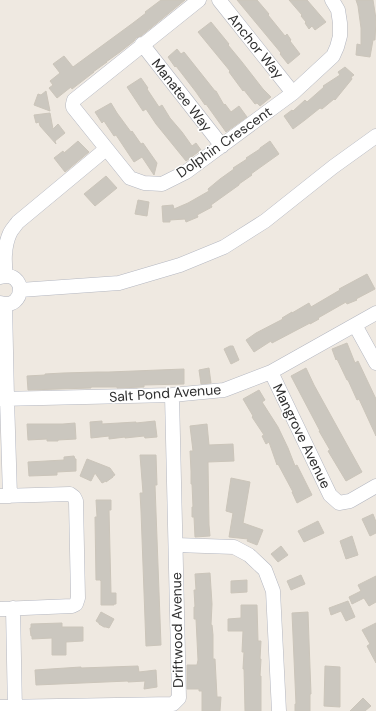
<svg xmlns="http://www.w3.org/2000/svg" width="376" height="711" font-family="'DM Sans',sans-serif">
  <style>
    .building { fill: #cbc7bf; stroke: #cbc5ba }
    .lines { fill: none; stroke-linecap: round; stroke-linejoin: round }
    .minor-casing { stroke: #b4b7c1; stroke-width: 15 }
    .minor { stroke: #fff; stroke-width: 14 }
    .labels { text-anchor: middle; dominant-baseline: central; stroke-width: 3; stroke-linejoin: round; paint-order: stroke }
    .street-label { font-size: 14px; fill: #2e2e2e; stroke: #fff }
  </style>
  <rect width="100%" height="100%" fill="#efe9e1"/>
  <path class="building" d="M161,0H185L141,36L136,38L134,41L120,52L106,62H107L93,72H94L72,89L71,87L57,98L49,88L53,85L50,81L60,73L53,64L64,56L73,67L133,23L146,13L145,12Z
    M237,0H257L269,14L268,15L285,36L287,34L291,40L290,41L300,54L288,64L280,54L281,53Z
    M289,0H307L326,22L315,30L312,26L309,29L305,23L306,22L301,16L302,15Z
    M356,0H373L376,19L375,40H373L370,57L356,55L357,44L361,45V28L358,6Z
    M211,22L229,44L228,45L242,62L263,89L271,97L260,106L257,103L255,104L244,90L243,91L229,72L230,71L198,32Z
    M177,49L181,54L184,52L215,91H216L224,105L225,104L231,112L239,106L247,117L226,132L206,104L205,105L196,92L176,66L175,67L168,57Z
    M345,67L354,75L351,77L352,79L335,100L334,99L322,109L320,108L305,120L293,129L284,116L292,110L293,111L305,100L307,102L324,87L323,86L340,75L338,72Z
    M141,78L148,88L147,89L159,107L162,105L170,118L182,132L192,146L196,143L201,150L186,161L156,124L146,109L143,111L127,87Z
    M46,91L50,111L34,105L38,94L41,95Z
    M111,103L117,113L131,132L132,131L141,144L143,143L157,163L154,175L142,157L134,162L116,135L114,136L104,121L102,123L95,112Z
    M50,113L53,129L58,124L65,133L55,141L56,144L40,126L39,122L36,123L34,115Z
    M78,141L89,152L65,172L54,158L63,151L64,153Z
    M270,141L279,154L251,174L252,175L239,184V185L211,205L212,207L197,215L198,217L186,222L185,219L170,220V222H163L162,206L173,205L174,209L188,203L209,191L208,189L220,179L234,169L233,168L247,159L246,158L260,149V148Z
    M106,176L117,188L95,206L84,194Z
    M138,200L149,202L147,216L135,214Z
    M367,274L375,289L356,299L357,300L347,304L346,302L318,318L319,319L310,324V323L272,343L271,341L254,352L246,340L256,333L283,319L282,318L292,312V313L309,303L311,307L340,290L339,289Z
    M347,343L355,363L358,361L376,399V436L359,399L357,400L348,380H347L337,359L336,360L332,349Z
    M230,346H233L239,360L231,364L224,349Z
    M209,368L211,383L201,384L199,370Z
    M306,368L314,385L362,472L346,481L328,451L330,450L319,431H320L291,376Z
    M184,369V384L144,385V387L117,388V387H91V388L28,390L27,376L45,375V374L63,373L98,372H109Z
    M259,390L265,400L262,402L278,427L288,448L295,466L297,465L312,495L297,503L292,492H293L278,464L277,465L269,442L266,444L262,436L264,435L252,417L253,416L243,399Z
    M102,421V424L136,422V423L155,421L157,437L145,438L144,436L125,438V437L109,439V436L91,438L90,422Z
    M75,423L76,439L58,440V441H47V439L28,440L27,424H63Z
    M207,424L209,445L233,444L234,461L208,462L209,525L210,536L195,537L194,517H192V507H193L192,484H191V471L190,451H193L190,426Z
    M140,455H156L157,485H155L161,645L146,646L141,511L140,493H143Z
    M74,456L75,459H76V471L57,472V475L29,476L28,462L64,460V457Z
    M87,459L110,468L115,475L113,476V477L106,482V481L102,483L95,473L91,481L80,476Z
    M231,478L250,482L243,523L263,530L257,545L247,541L248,539L229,537L233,513L226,511Z
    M96,500H111V510H109L111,593H116V604H114V605H101V581L100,580H96L95,517H97Z
    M373,514L376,522V533L370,536L362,519Z
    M318,521L324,533L304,542L298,531Z
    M352,536L358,555L346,559L340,541Z
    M281,546L288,555L278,562L271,554Z
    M210,573L212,604L211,625H212L213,635V659H215L217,697H221L220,711H202V691H199V689H187V665H197L198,660L196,619H194V607H195L194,590H196L195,574Z
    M301,575L305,584L291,590L287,581Z
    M376,576V602L369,606L364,598L352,604L349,597L361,591L358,585Z
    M247,580V592L231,593V581Z
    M348,601L355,617L346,621L341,611L331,615L329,608Z
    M241,605H257L258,641H261L260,659H261L260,676H261V711H245L244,669H243L244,652H242L243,631H228V619L241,618Z
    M101,612L114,619L109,628L106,627H104L99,624V623L96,621Z
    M308,612L309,641L311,694H310V711H295V704H296L292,613Z
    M62,623V627H83V641L66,642V655H52V638L32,639V636H31L30,628H31V624Z
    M376,623V663L367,646L370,644L362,630Z
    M138,666L139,672L156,670L157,687L144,689L145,681L128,682V681L36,685L35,670L81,667V668Z
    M325,666L340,667V707L324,706Z
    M363,698L371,706L365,711H350Z"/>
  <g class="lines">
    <defs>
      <path id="minor" d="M199,0L74,100L73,104V107L130,178L144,183L162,184L186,172L293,93L333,56L337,47L340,36V23L338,10L332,0
        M219,0L293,93
        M142,44L222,146
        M6,275C4,261 4,246 10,233C12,229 15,226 18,222L106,149
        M0,277C27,269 26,311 0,303
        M20,290L119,283L180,265L224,247L265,221L333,167L376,136
        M5,304L7,399L10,496
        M355,325L376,363
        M271,372L330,495L339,503L350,501L376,486
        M0,399L172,395L224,390L271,372L376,313
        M0,496L70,494L74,497L76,501L78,598L76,604L72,606L0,609
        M176,545L234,547L249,555L265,570L273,591L279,711
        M13,608L15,711
        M0,707L173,704L179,698L172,395"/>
    </defs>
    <use href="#minor" class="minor-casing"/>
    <use href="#minor" class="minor"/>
  </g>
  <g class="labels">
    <g class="street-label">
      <text transform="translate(256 46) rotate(51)">Anchor Way</text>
      <text transform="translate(182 95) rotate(52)">Manatee Way</text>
      <text transform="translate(224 142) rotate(-35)">Dolphin Crescent</text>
      <text transform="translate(165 393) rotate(-4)">Salt Pond Avenue</text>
      <text transform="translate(302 436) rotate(64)">Mangrove Avenue</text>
      <text transform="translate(177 630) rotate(-91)">Driftwood Avenue</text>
    </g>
  </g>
</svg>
